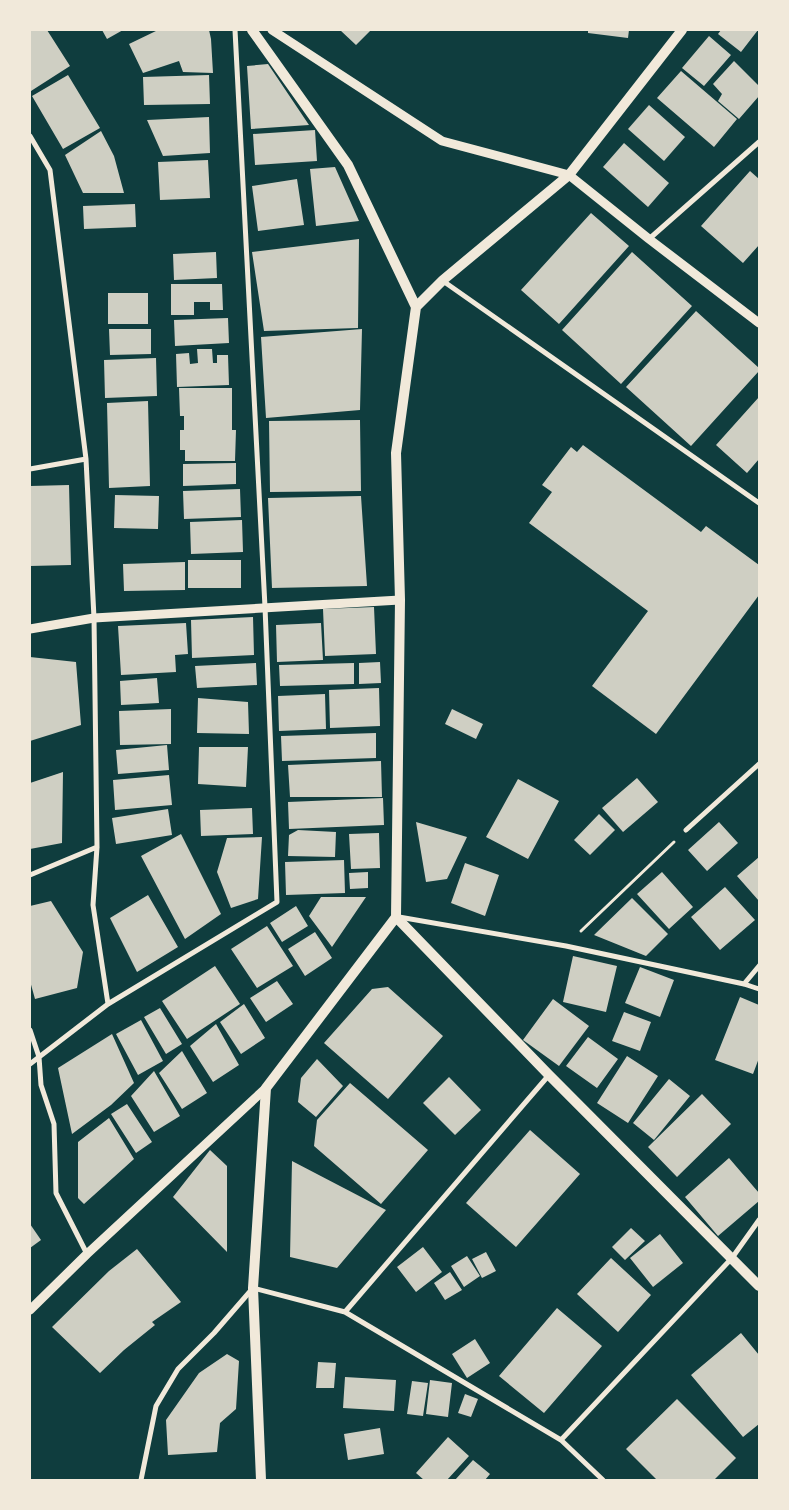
<svg xmlns="http://www.w3.org/2000/svg" width="789" height="1510" font-family="Barlow,sans-serif">
  <style>
    .building { fill: #cfcfc3 }
    .lines { fill: none; stroke-linecap: round; stroke-linejoin: round }
    .path { stroke: #f1e9da; stroke-width: 3 }
    .minor { stroke: #f1e9da; stroke-width: 5 }
    .tertiary { stroke: #f1e9da; stroke-width: 9 }
    .secondary { stroke: #f1e9da; stroke-width: 10 }
  </style>
  <rect width="100%" height="100%" fill="#0f3d3e"/>
  <path class="building" d="M30,30H47L70,66L31,91L30,89Z
    M102,30H123L107,39Z
    M158,30H209L211,39L213,73L183,72L179,61L143,73L129,44Z
    M340,30H371L356,45Z
    M588,30H629L628,38L588,33Z
    M721,30H758L741,52L718,34Z
    M709,36L731,55L704,86L682,68Z
    M734,61L759,86V96L739,119L718,101L722,94L713,84Z
    M268,64L309,125L251,129L247,66Z
    M681,71L737,119L714,147L657,98Z
    M68,75L100,128L63,149L32,96Z
    M209,75L210,104L144,105L143,77Z
    M649,105L685,137L664,161L628,129Z
    M209,117L210,153L163,156L147,120Z
    M315,130L317,161L255,165L253,134Z
    M101,131L114,156L124,193H83L65,155Z
    M624,143L669,183L648,207L603,167Z
    M208,160L210,198L160,200L158,162Z
    M335,167L359,221L316,226L310,169Z
    M750,171L759,179V245L743,263L701,226Z
    M297,179L304,225L258,231L252,186Z
    M135,204L136,227L84,229L83,206Z
    M591,213L629,246L559,324L521,290Z
    M359,239L358,328L264,331L252,252Z
    M216,252L217,278L174,280L173,254Z
    M632,252L692,306L621,384L562,330Z
    M171,284H222L223,310H210V302H194V315H171Z
    M108,293H148V324H108Z
    M696,311L759,368V371L691,446L626,387Z
    M228,318L229,343L175,346L174,320Z
    M109,329H151V354L110,355Z
    M362,329L360,410L266,418L261,337Z
    M197,349H212L213,363H217V355H228L229,385L177,387L176,354L189,353L190,364L198,363Z
    M156,358L157,396L105,398L104,360Z
    M179,388H232V430H236L235,461H185V450H180V430H184V416H180Z
    M759,397V459L747,473L716,445Z
    M148,401L150,486L109,488L107,403Z
    M360,420L361,491L270,492L269,421Z
    M583,445L701,532L706,526L759,565V595L656,734L592,686L648,611L529,523L552,492L542,485L571,447L577,452Z
    M236,463V484L183,486V464Z
    M69,485L71,565L30,566V486Z
    M240,489L241,517L184,519L183,491Z
    M115,495L159,496L158,529L114,528Z
    M361,496L367,586L272,588L268,498Z
    M242,520L243,552L191,554L190,522Z
    M188,560H241V588H188Z
    M185,562V590L124,591L123,564Z
    M374,607L376,654L325,656L323,609Z
    M253,617L254,655L192,658L191,620Z
    M186,623L188,654L175,655L176,672L121,675L118,626Z
    M321,623L323,660L277,662L276,625Z
    M30,657L76,662L81,725L30,741Z
    M380,662L381,683L359,684V663Z
    M256,663L257,685L197,688L195,666Z
    M354,663V684L280,686L279,665Z
    M157,678L159,703L121,705L120,681Z
    M379,688L380,726L330,728L329,690Z
    M325,694L326,729L279,731L278,696Z
    M198,698L248,702L249,734L197,733Z
    M171,709V744L120,745L119,711Z
    M452,709L483,724L476,739L445,724Z
    M376,733V758L282,761L281,736Z
    M167,745L169,770L118,774L116,750Z
    M199,747H248L246,787L198,784Z
    M381,761L382,797H290L288,765Z
    M63,772L62,843L30,849V783Z
    M169,775L172,805L115,810L113,780Z
    M637,778L658,802L623,832L602,808Z
    M518,779L559,801L528,859L486,837Z
    M383,798L384,825L289,829L288,802Z
    M252,808L253,834L201,836L200,810Z
    M168,809L172,835L116,844L112,818Z
    M599,814L615,830L590,855L574,840Z
    M416,822L467,837L447,879L426,882Z
    M719,822L738,843L707,871L688,850Z
    M298,830L336,832L335,857L288,856L289,835Z
    M379,833L380,868L351,869L349,834Z
    M181,834L221,914L185,939L141,856Z
    M262,837L258,899L231,908L217,872L227,838Z
    M759,857V901L737,876Z
    M344,860L345,893L286,895L285,862Z
    M465,863L499,875L485,916L451,903Z
    M368,872V888L350,889L349,873Z
    M662,872L693,907L669,929L637,894Z
    M725,887L755,920L720,950L691,917Z
    M148,895L178,947L137,972L110,918Z
    M321,897H366L332,947L309,916Z
    M632,898L668,934L646,956L594,935Z
    M51,901L83,952L77,988L35,999L30,981V906Z
    M296,906L308,926L282,942L270,923Z
    M267,926L293,966L257,988L231,949Z
    M315,932L332,958L305,976L288,949Z
    M573,956L617,966L606,1012L563,1002Z
    M215,966L240,1004L187,1039L162,1001Z
    M640,967L674,980L660,1017L625,1003Z
    M277,981L293,1004L266,1022L250,998Z
    M388,987L443,1036L388,1099L324,1043L372,989Z
    M740,997L759,1005V1058L753,1074L715,1060Z
    M553,999L589,1026L559,1066L523,1040Z
    M244,1004L265,1038L241,1054L220,1022Z
    M160,1008L182,1044L166,1054L144,1017Z
    M624,1012L651,1022L640,1051L612,1041Z
    M141,1020L163,1061L138,1075L116,1034Z
    M216,1024L239,1065L213,1082L190,1046Z
    M112,1034L134,1083L111,1105L72,1134L58,1068Z
    M588,1037L618,1059L597,1088L566,1066Z
    M182,1051L207,1093L182,1109L159,1073Z
    M627,1056L658,1076L628,1123L597,1103Z
    M317,1059L343,1086L316,1117L298,1102L301,1078Z
    M154,1071L180,1116L154,1132L131,1096Z
    M449,1077L481,1110L455,1135L423,1103Z
    M669,1079L690,1096L654,1140L633,1123Z
    M350,1083L428,1150L381,1204L314,1146L317,1120Z
    M702,1094L731,1124L677,1177L648,1147Z
    M127,1104L152,1142L136,1153L111,1114Z
    M109,1118L134,1159L84,1204L78,1198V1142Z
    M530,1130L580,1174L516,1247L466,1203Z
    M210,1150L227,1166V1252L173,1197Z
    M729,1158L759,1193V1201L718,1236L685,1197Z
    M292,1161L386,1210L337,1268L290,1257Z
    M30,1224L41,1240L30,1248Z
    M631,1228L645,1241L625,1260L612,1247Z
    M660,1234L683,1263L653,1287L630,1258Z
    M423,1247L442,1272L416,1292L397,1267Z
    M137,1249L181,1302L152,1322L155,1325L124,1350L100,1373L52,1327L109,1271Z
    M486,1252L496,1271L482,1278L472,1259Z
    M467,1256L480,1276L464,1287L451,1266Z
    M611,1258L651,1295L618,1332L577,1294Z
    M450,1272L462,1290L445,1300L434,1283Z
    M557,1308L602,1346L544,1413L499,1376Z
    M741,1333L759,1355V1424L743,1437L691,1375Z
    M475,1339L490,1363L467,1378L452,1354Z
    M227,1354L239,1361L236,1409L220,1423L217,1452L168,1455L166,1420L199,1373Z
    M318,1362L336,1363L334,1388H316Z
    M345,1377L396,1380L394,1411L343,1408Z
    M430,1380L452,1383L448,1417L426,1414Z
    M412,1381L428,1383L423,1416L407,1414Z
    M465,1394L478,1399L471,1417L458,1413Z
    M677,1399L736,1458L714,1480H657L626,1449Z
    M380,1428L384,1454L348,1460L344,1434Z
    M448,1437L469,1456L447,1480H424L416,1473Z
    M473,1460L490,1474L485,1480H455Z"/>
  <g class="lines">
    <path class="path" d="M581,931L674,842"/>
    <path class="minor" d="M30,136L50,170L86,459L94,618L97,847L93,905L108,1004
      M649,239L759,142
      M443,281L759,503
      M30,469L86,459
      M686,830L759,764
      M30,875L97,847
      M399,917L566,946L744,984L759,989
      M744,984L759,966
      M30,1030L39,1057L41,1085L54,1124L56,1193L87,1254
      M30,1064L108,1004L277,902L265,607L235,30
      M345,1312L549,1075
      M561,1440L732,1258L759,1220
      M141,1480L156,1406L178,1369L214,1333L253,1288L345,1312L561,1440L603,1480"/>
    <path class="tertiary" d="M272,30L442,141L569,175L649,239L759,323
      M30,629L94,618L400,600
      M30,1310L87,1254L266,1088"/>
    <path class="secondary" d="M252,30L348,165L416,307L396,453L400,600L396,917L266,1088L253,1288L261,1480
      M416,307L443,280L569,175L682,30
      M396,917L549,1075L759,1286"/>
  </g>
  <rect width="789" height="1510" fill="none" stroke="#f1e9da" stroke-width="62"/>
</svg>
